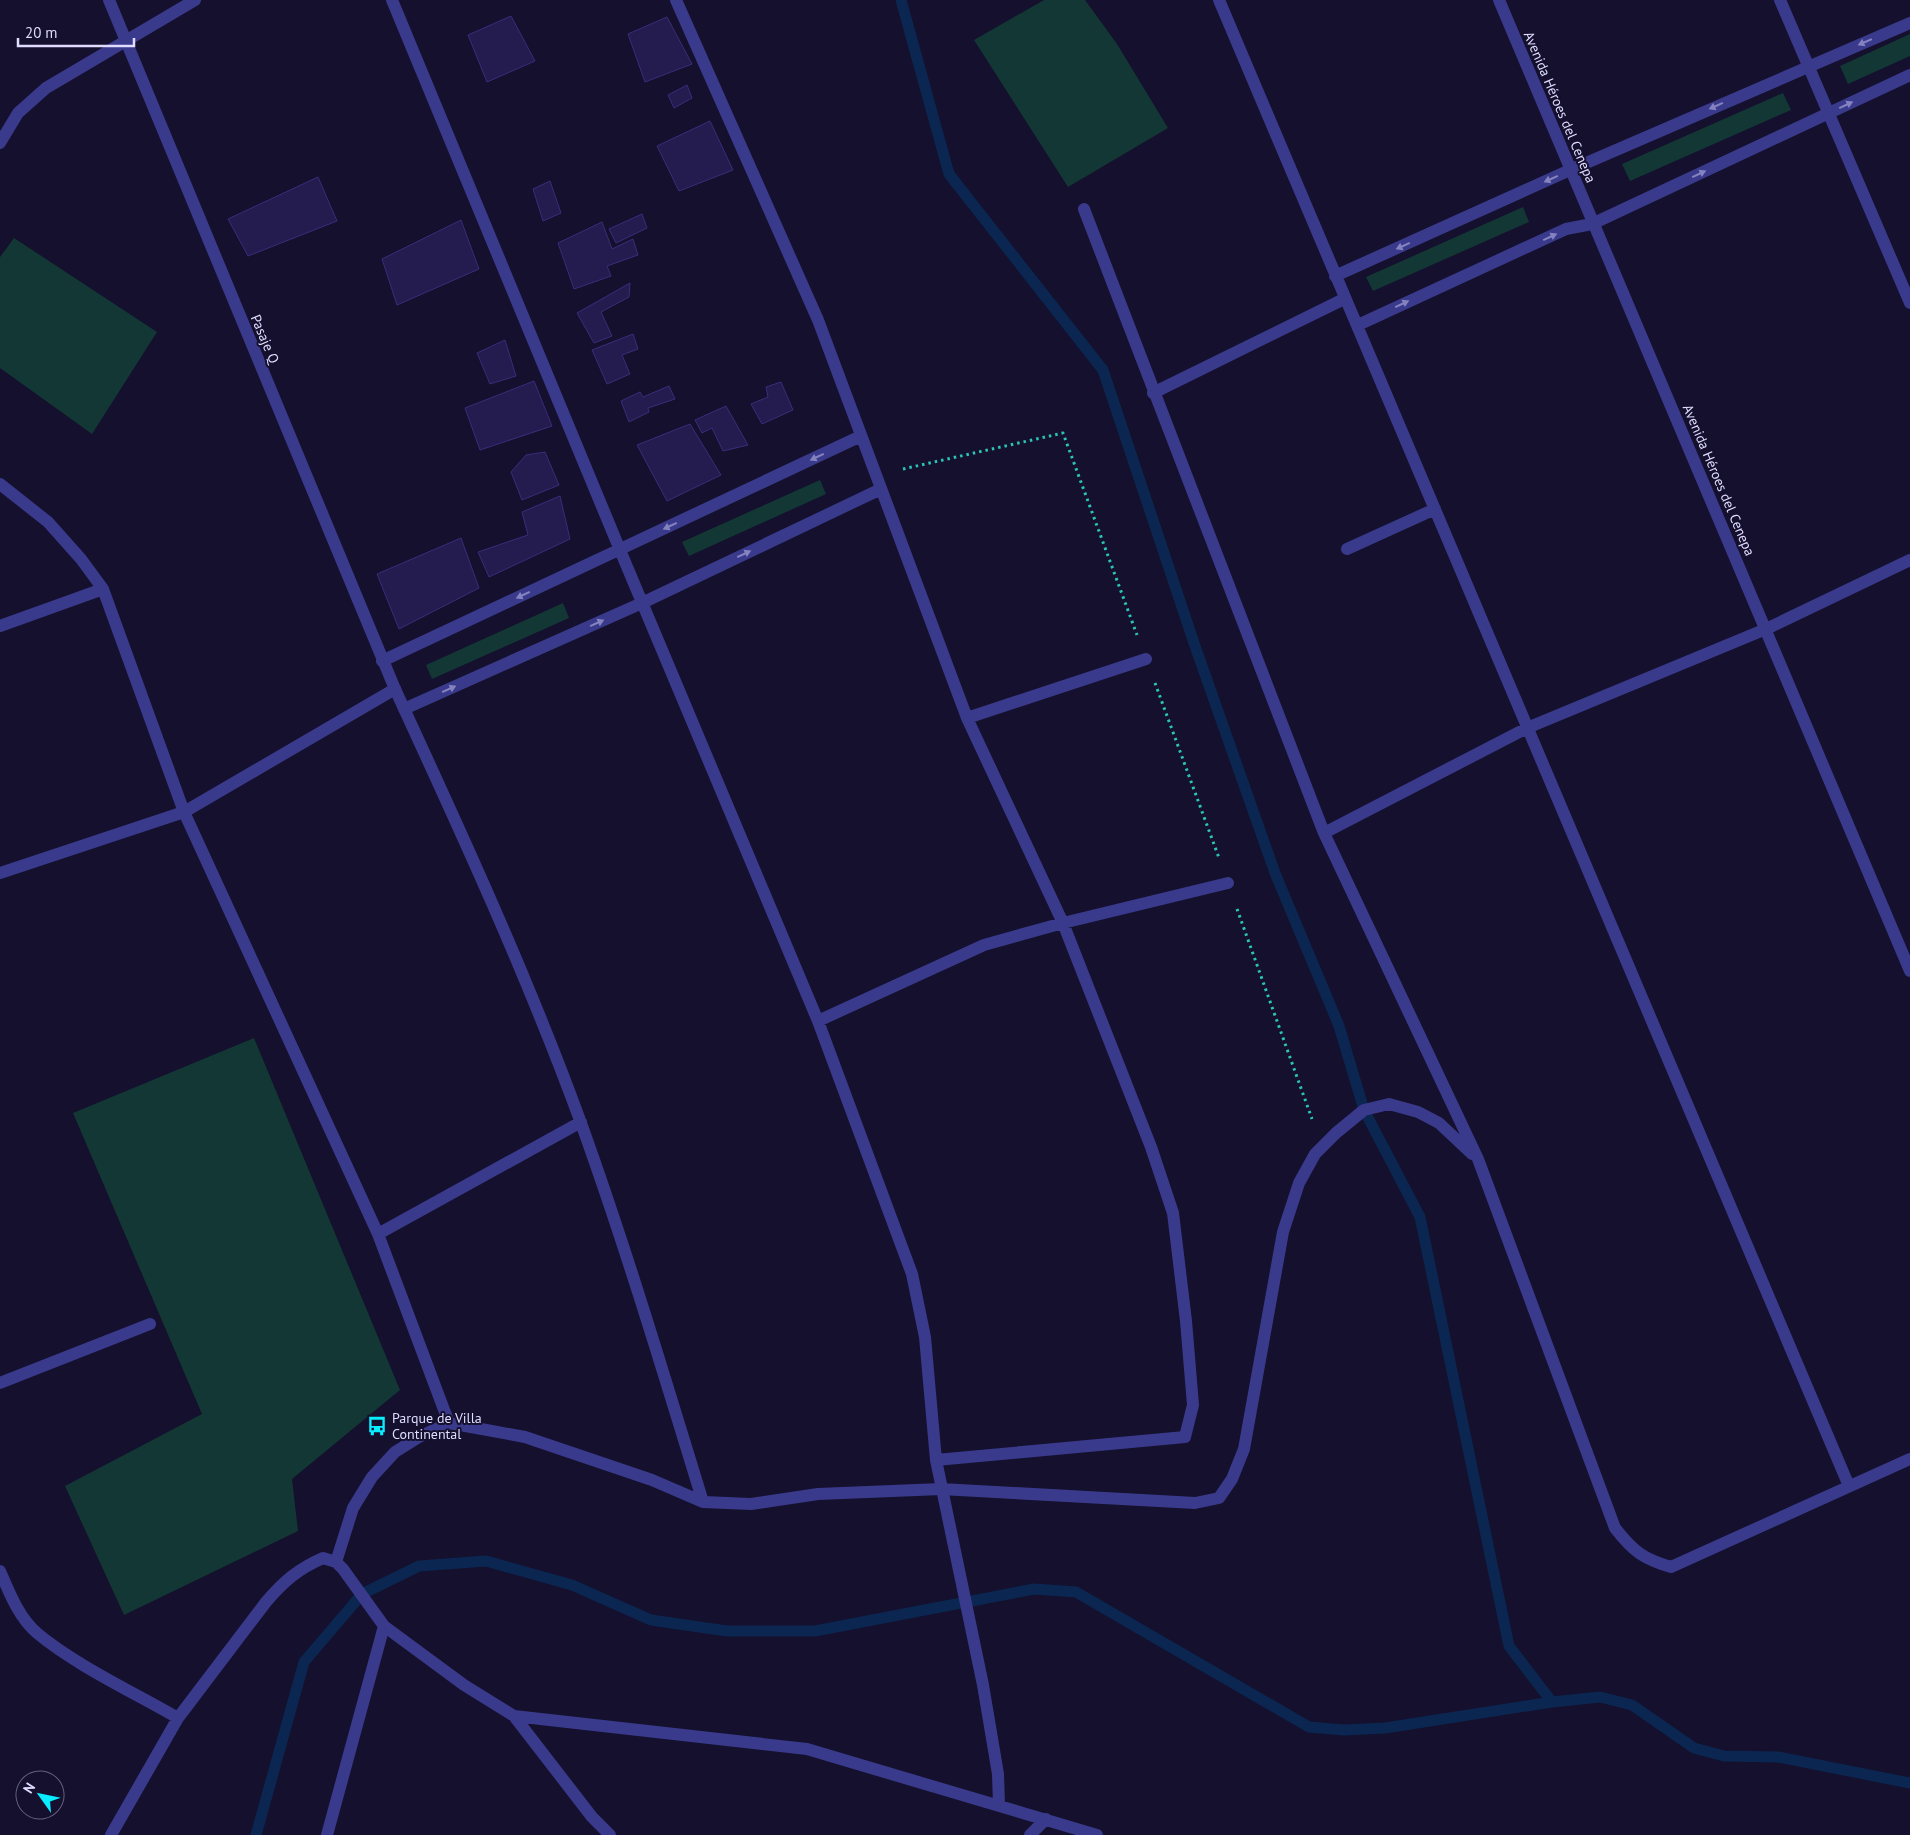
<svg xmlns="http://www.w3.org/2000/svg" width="1910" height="1835" font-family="'PT Sans',sans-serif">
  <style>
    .green { fill: #133735 }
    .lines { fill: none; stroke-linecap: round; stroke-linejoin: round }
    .stream { stroke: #0b2751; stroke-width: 11 }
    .building { fill: #241b4f; stroke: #3a2d7b }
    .path { stroke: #2bc4b6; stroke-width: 3; stroke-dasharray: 2.5 4; stroke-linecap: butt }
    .service { stroke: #3a3a8d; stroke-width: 12 }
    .pedestrian { stroke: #3a3a8d; stroke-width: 12 }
    .minor { stroke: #3a3a8d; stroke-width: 12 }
    .tertiary { stroke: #3a3a8d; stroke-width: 12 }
    .oneway { fill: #8483c0 }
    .labels { text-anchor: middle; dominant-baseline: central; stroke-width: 4; stroke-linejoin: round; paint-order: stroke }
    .street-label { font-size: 14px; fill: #dfdcff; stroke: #14102d }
    .poi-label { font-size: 14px; fill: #dfdcff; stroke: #14102d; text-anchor: start }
  </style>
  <rect width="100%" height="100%" fill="#14102d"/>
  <path class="green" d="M1044,0H1085L1117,44L1168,128L1068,187L974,40Z
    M1910,34V56L1848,84L1840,66Z
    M1783,93L1791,110L1630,181L1622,164Z
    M1523,207L1529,222L1373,291L1366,277Z
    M14,238L157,332L92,434L0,368V257Z
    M820,480L826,494L689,556L682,542Z
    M563,603L569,618L432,679L426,665Z
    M254,1038L400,1390L292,1479L298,1531L124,1615L65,1486L202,1414L73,1113Z"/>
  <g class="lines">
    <path class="stream" d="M901,0L949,174L1103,370L1195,646L1275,873L1339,1026L1364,1110L1420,1217L1509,1646L1552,1702
      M256,1835L304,1662L362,1594L419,1566L486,1561L572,1585L651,1620L727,1631H815L1034,1589L1076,1592L1309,1727L1344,1730L1385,1728L1552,1702L1600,1697L1632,1705L1694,1748L1724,1756L1778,1757L1910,1783"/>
  </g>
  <path class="building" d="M511,16L535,61L487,82L468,35Z
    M667,17L692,64L645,82L628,34Z
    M687,85L692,98L674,108L668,95Z
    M710,121L733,170L679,191L657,146Z
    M318,177L337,221L248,256L228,219Z
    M550,181L561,213L543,221L533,189Z
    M642,214L647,228L616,243L609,229Z
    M461,220L479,269L397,305L382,259Z
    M602,222L612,249L633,239L638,255L607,266L611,276L574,289L558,243Z
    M630,283L629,297L601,312L612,336L594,343L577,313Z
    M633,334L638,349L622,355L630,374L607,384L592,350Z
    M505,340L516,376L490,384L477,353Z
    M534,381L552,426L480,450L465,408Z
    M781,382L793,410L762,424L751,404L768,397L766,387Z
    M669,386L675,399L648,408L649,412L629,422L621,401L640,392L643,397Z
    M726,406L748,445L723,451L712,428L702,433L695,420Z
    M690,424L721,475L667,501L637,445Z
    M545,452L559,485L522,500L511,472L526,455Z
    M560,496L570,539L489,577L478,552L528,535L522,512Z
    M461,538L479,588L399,629L377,574Z"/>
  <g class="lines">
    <path class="path" d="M903,469L1063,433L1137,635
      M1155,683L1219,858
      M1237,909L1312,1119"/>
    <path class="service" d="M109,0L395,689
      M1780,0L1910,303
      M1153,393L1344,299
      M0,1383L150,1324"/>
    <path class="pedestrian" d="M0,873L184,812L395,689"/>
    <path class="minor" d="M392,0L620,550L818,1021L912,1274L925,1337L936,1460L983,1685L998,1774L999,1805
      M676,0L818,320L967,718L1063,923L1151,1147L1173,1213L1186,1321L1193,1405L1185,1437L936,1460
      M1219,0L1849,1486
      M0,143L18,113L46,88L195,0
      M1084,209L1324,833L1478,1159L1615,1528C1633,1551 1643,1559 1671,1567L1910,1459
      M1335,276L1570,170L1910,23
      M1358,325L1566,229L1592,224L1910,75
      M0,484L48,522L81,559L103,589L184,812L378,1234L449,1423
      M1347,549L1435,509
      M0,626L103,589
      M382,661L861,436
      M395,689C461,832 527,975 581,1123C626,1248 664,1375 703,1502
      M404,709L642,603L881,489
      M967,718L1146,659
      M1324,833L1527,728L1766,629L1910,560
      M818,1021L984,945L1063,923L1228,883
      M378,1234L581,1122
      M336,1562L353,1508L372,1477L395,1452L419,1437L449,1423L525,1437L652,1480L703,1502L751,1504L818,1494L941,1489L1195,1503L1219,1498L1232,1479L1244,1449L1283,1232L1299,1183L1315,1154L1336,1133L1364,1110L1389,1104L1418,1112L1439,1123L1472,1154
      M0,1571C9,1592 19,1618 37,1633C75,1665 135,1693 178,1718
      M514,1716L807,1749L1097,1835
      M111,1835L178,1718L266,1602C284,1581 298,1569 323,1558L336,1562L343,1569L384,1626L464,1685L514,1716L592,1817L610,1835
      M327,1835L384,1626
      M1030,1835L1046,1819"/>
    <path class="tertiary" d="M1499,0L1910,971"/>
  </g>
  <defs><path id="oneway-solid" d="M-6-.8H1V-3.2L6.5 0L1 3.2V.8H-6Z" transform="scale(1.25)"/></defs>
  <g class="oneway">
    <use href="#oneway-solid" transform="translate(1865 42) rotate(157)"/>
    <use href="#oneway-solid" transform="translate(1846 105) rotate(-25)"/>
    <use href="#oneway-solid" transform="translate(1716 106) rotate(156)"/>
    <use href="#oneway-solid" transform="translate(1699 174) rotate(-25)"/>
    <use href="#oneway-solid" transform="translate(1551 179) rotate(156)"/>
    <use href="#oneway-solid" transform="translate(1550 237) rotate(-25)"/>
    <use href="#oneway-solid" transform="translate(1403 246) rotate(156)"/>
    <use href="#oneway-solid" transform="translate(1402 304) rotate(-25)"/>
    <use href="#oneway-solid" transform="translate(817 457) rotate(155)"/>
    <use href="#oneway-solid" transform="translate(670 526) rotate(155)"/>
    <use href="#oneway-solid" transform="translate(744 554) rotate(-25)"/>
    <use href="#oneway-solid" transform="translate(523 595) rotate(155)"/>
    <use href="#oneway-solid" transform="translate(597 623) rotate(-24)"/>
    <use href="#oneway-solid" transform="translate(449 689) rotate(-24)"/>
  </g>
  <defs>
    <symbol id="bus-bare" viewBox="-9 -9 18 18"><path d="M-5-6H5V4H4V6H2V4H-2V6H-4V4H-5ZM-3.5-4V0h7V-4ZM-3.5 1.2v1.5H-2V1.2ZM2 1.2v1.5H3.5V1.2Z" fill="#08edff" stroke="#14102d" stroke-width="2.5" paint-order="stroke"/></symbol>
  </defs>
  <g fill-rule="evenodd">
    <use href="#bus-bare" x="363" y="1412" width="28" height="28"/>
  </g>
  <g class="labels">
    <g class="street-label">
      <text transform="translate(1560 107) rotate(67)">Avenida Héroes del Cenepa</text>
      <text transform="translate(265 339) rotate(67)">Pasaje Q</text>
      <text transform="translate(1719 480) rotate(67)">Avenida Héroes del Cenepa</text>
    </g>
    <g class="poi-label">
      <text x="392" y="1418">Parque de Villa<tspan x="392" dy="16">Continental</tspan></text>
    </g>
  </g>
  <g transform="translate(40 1795) rotate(303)"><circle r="24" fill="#14102d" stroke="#656281"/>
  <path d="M0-4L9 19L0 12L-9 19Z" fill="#08edff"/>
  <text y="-8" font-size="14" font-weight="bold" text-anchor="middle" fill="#dfdcff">N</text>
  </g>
  <path d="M18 38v8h116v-8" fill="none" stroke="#dfdcff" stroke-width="2.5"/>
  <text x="25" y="38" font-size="15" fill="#dfdcff" stroke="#14102d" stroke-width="4" paint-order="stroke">20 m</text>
</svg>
